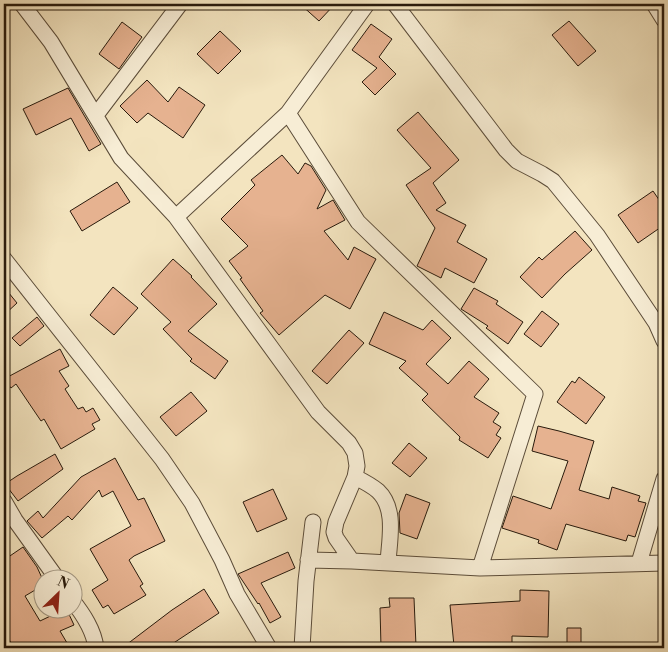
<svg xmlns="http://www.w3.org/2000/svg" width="668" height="652" font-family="'Libre Bodoni',serif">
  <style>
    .building { fill: #e6b290; stroke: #281a0c }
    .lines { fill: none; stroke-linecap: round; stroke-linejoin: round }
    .minor-casing { stroke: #5b4c39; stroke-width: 17 }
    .minor { stroke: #f7edd5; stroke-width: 15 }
  </style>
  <rect width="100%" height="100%" fill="#f3e4bf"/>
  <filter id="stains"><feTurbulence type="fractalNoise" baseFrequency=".004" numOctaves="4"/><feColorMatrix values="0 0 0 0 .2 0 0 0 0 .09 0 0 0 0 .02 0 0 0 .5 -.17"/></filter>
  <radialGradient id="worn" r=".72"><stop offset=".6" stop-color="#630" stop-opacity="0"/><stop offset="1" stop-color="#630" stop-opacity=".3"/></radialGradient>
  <path class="building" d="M300,4H335L319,21Z
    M569,21L596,51L578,66L552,35Z
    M122,22L142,37L119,69L99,54Z
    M371,24L392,39L379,57L396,74L375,95L362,82L377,68L352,50Z
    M220,31L241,51L218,74L197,54Z
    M147,80L168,102L179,87L205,105L183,138L148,113L137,123L120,106Z
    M68,88L101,144L89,151L71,118L36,135L23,109Z
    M418,112L459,160L433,183L446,203L436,210L466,225L457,242L487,259L474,283L445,268L441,278L417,266L435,228L406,185L431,168L397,130Z
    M282,155L298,174L305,163L311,166L326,190L317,209L333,200L345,220L324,231L348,260L354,247L376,259L350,309L325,295L279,335L260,313L263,311L240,279L242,278L229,261L248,246L221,219L255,185L251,180Z
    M117,182L130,202L82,231L70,211Z
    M653,191L664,207V225L638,243L618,215Z
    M575,231L592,250L565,274L542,298L520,277L539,257L542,260Z
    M173,259L192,276L191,277L217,304L188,331L228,361L215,379L190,361L192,359L163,329L171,322L141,294Z
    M4,287L17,303L4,315Z
    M113,287L138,308L114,335L90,315Z
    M474,288L498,301L496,304L523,322L508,344L486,328L488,326L461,309Z
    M542,311L559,324L541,347L524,334Z
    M384,312L423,330L432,320L451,338L426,364L448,384L469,361L489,379L474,397L499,413L493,422L501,427L496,435L501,438L488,458L459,440L460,437L422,400L428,394L399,368L406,361L369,344Z
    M37,317L44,326L20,346L12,338Z
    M349,330L364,343L327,384L312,371Z
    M60,349L69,366L59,371L69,386L65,389L78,409L83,407L86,412L93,408L100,420L92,424L95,429L61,449L44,419L41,421L16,384L11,388L4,379Z
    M579,377L605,397L586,424L557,402L572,381L575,383Z
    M191,392L207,411L176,436L160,417Z
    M538,426L559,431L594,441L579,490L609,499L612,487L640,496L638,501L646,503L635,537L628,535L626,541L566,524L557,550L538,543L539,540L502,528L513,496L551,509L568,461L532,451Z
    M409,443L427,458L410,477L392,463Z
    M55,454L63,469L18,501L5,484L17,476Z
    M115,458L138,500L144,498L165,541L134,556L129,560L143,584L140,586L146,595L114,614L108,605L103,608L92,590L108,580L90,549L131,526L113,491L102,497L99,490L72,520L68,516L42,538L27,521L38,511L43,518L81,477Z
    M273,489L287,519L257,532L243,502Z
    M406,494L430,503L417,539L400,533L399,513Z
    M23,547L37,567L42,578V586L25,596L40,621L63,610H67L74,625L60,631L70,648H14L4,631V560Z
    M288,552L295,568L261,583L281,617L270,623L259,603L258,604L238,574Z
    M204,589L219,613L166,648H122L172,610Z
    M520,590L549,591L548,637L512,636V643H487L454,646L450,605L520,601Z
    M389,598H414L416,646L381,647L380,608L390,607Z
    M567,628H581V644L567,643Z"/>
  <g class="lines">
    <defs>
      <path id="minor" d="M22,4L51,42L121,158L176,217L318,412L349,443L355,453L357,466L355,477L336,522L334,532L336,538L352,561
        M395,4L506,150L517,161L542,174L553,181L597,235L656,323L664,341
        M654,4L664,20
        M288,113L358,222L535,394L480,568
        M96,115L180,4
        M176,217L288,113L367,4
        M4,259L162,459L192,503L222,560L237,594L269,648
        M355,477C363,481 371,485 378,491C397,509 389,541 388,563
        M4,501L15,520L58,580
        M308,560L352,561L480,568L664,563
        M639,563L664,479
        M72,600C83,614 94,630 96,648
        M302,648L306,581L313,522"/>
    </defs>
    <use href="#minor" class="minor-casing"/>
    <use href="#minor" class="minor"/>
  </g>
  <rect width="668" height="652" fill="none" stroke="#f3e4bf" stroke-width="20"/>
  <rect x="5" y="5" width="658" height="642" fill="none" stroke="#281a0c" stroke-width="2.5"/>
  <rect x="10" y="10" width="648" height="632" fill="none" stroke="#281a0c"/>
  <g transform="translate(58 594) rotate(25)"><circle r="24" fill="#f7edd5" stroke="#a49985"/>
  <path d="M0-4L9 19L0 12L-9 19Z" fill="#8f2418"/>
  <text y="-8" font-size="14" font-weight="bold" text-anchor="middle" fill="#281a0c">N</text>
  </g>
  <rect width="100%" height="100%" filter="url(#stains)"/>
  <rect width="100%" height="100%" fill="url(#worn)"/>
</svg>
